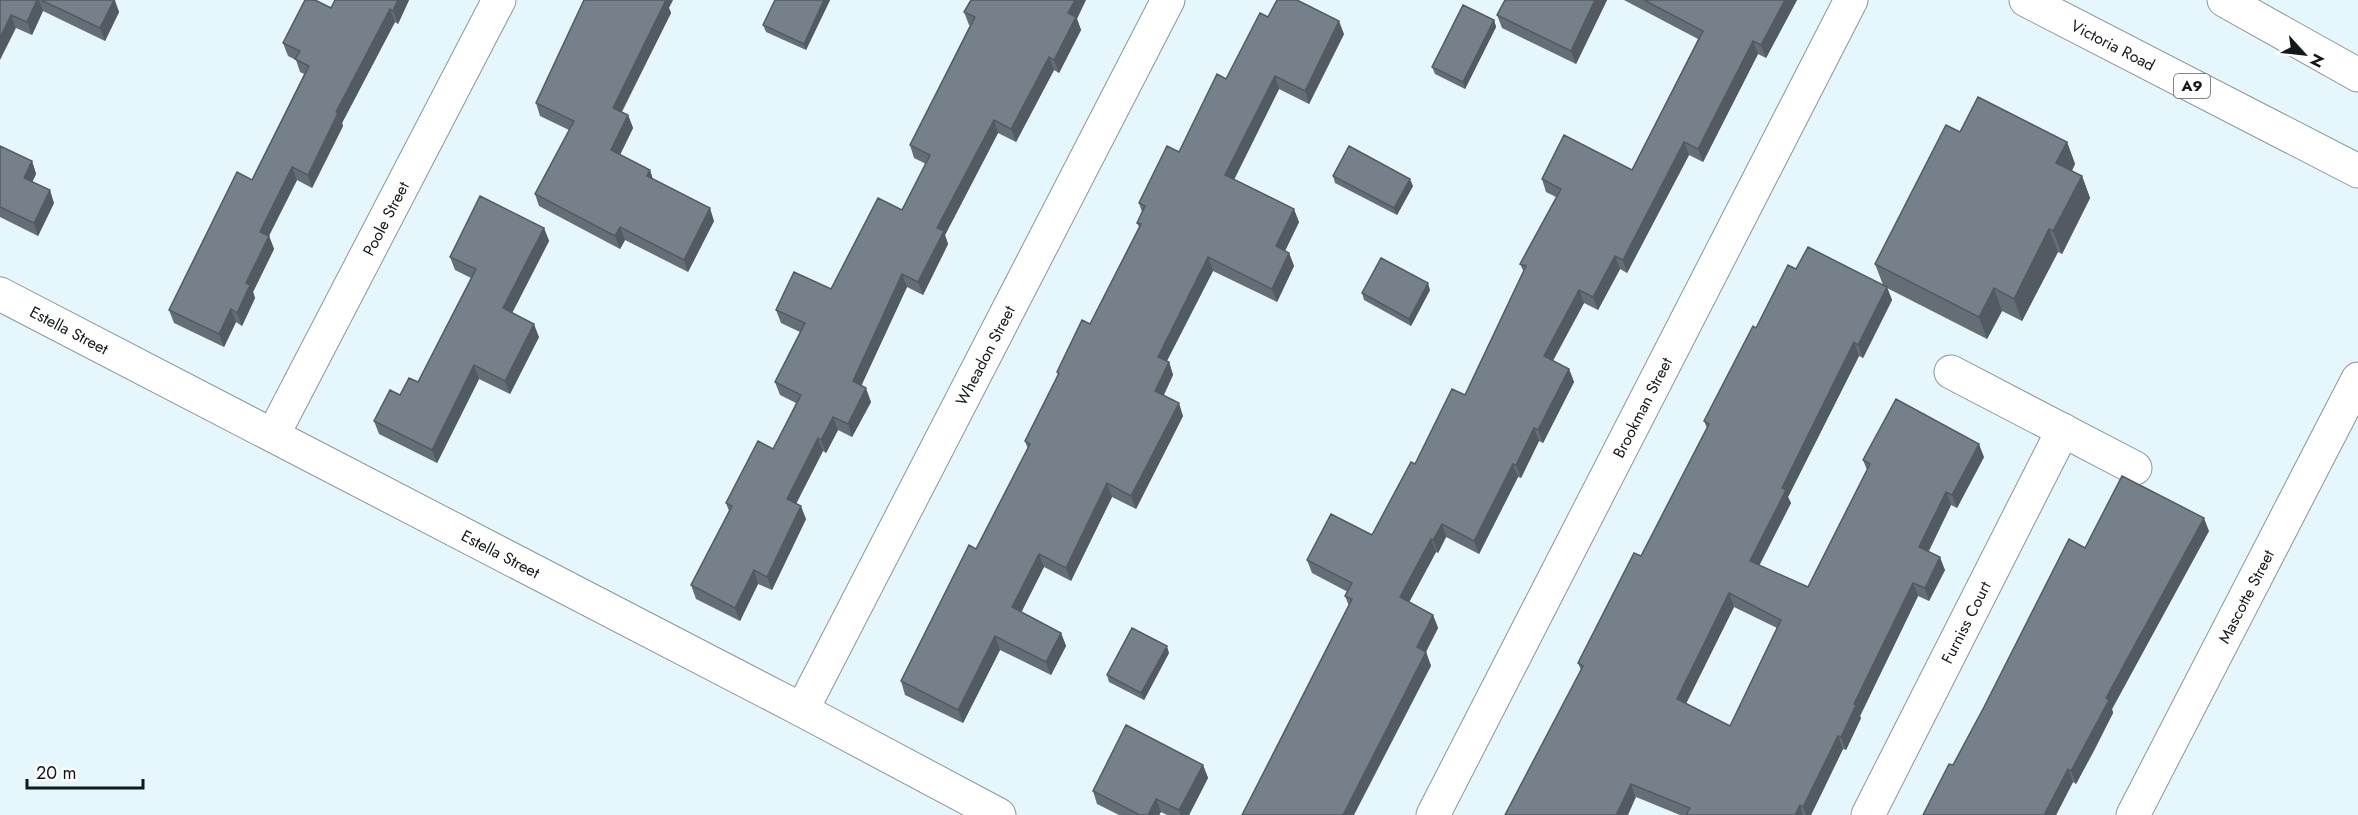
<svg xmlns="http://www.w3.org/2000/svg" width="2358" height="815" font-family="Jost,sans-serif">
  <style>
    .lines { fill: none; stroke-linecap: round; stroke-linejoin: round }
    .minor-casing { stroke: #88979d; stroke-width: 35 }
    .highway-casing { stroke: #88979d; stroke-width: 35 }
    .minor { stroke: #fff; stroke-width: 33 }
    .highway { stroke: #fff; stroke-width: 33 }
    .wall { fill: #656e77; fill-rule: evenodd }
    .shaded-wall { fill: #535a61 }
    .building { fill: #76808a; stroke: #535a61; stroke-width: 1.5; fill-rule: evenodd }
    .labels { text-anchor: middle; dominant-baseline: central; stroke-width: 4.5; stroke-linejoin: round; paint-order: stroke }
    .shield { fill: #fff; stroke: #595d5e; stroke-width: 1.5 }
    .shield-label { font-size: 15px; font-weight: bold; fill: #121719 }
    .street-label { font-size: 16px; fill: #121719; stroke: #fff }
  </style>
  <rect width="100%" height="100%" fill="#e6f6fd"/>
  <g class="lines">
    <defs>
      <g id="minor">
        <path id="s1" d="M0,294L802,710L999,815"/>
        <path d="M1951,372L2135,468"/>
        <path id="s2" d="M273,435L499,0"/>
        <path id="s3" d="M802,710L1168,0"/>
        <path id="s4" d="M1433,815L1851,0"/>
        <path id="s5" d="M1868,815L2063,430"/>
        <path id="s6" d="M2133,815L2358,379"/>
      </g>
      <g id="highway">
        <path id="s7" d="M2026,0L2358,171"/>
        <path d="M2224,0L2358,75"/>
      </g>
    </defs>
    <use href="#minor" class="minor-casing"/>
    <use href="#highway" class="highway-casing"/>
    <use href="#minor" class="minor"/>
    <use href="#highway" class="highway"/>
  </g>
  <path class="wall" d="M0,0H115L119,12L105,41L43,11L32,35L16,28Z
    M335,0H409L398,24L395,22L342,123L343,126L312,188L297,180L269,236L274,249L253,292L255,298L242,326L236,322L224,347L174,323L169,310L252,180L304,74L300,72L296,60L288,56L283,43L331,8Z
    M775,0H830L806,50L766,32L763,25Z
    M1607,0L1576,64L1502,28L1497,15Z
    M1624,0H1797L1766,58L1758,54L1703,162L1689,155L1627,273L1620,269L1598,310L1584,303L1553,361L1569,369L1574,382L1543,443L1539,441L1521,478L1518,477L1479,554L1446,537L1438,553L1436,552L1409,602L1433,615L1438,628L1426,652L1431,666L1349,606L1345,596L1348,592L1312,573L1307,560L1372,535L1415,464L1465,395L1524,272L1520,264L1556,197L1546,192L1542,179L1632,170L1698,39Z
    M669,8L671,13L622,112L628,115L633,128L620,155L650,170L653,180L714,221L688,272L625,240L620,249L539,206L535,194L569,130L540,116L536,103Z
    M964,12L1077,19L1081,30L1059,73L1054,70L1016,142L998,133L945,235L948,244L923,295L907,287L861,386L871,402L852,437L838,430L826,453L823,451L796,503L806,519L772,590L758,584L740,621L696,599L691,585L729,511L726,503L773,449L796,403L780,395L775,382L800,332L781,323L776,310L831,289L902,210L926,164L914,158L910,145L970,25H969Z
    M1268,17L1344,34L1309,104L1279,89L1234,179L1299,222L1285,251L1289,253L1294,266L1277,302L1213,271L1167,361L1169,362L1173,375L1164,395L1183,416L1136,509L1112,497L1071,581L1044,567L1021,612L1061,633L1066,646L1051,675L1000,650L963,723L905,695L901,681L976,549L1028,449L1025,441L1058,375L1057,372L1090,324L1139,227L1137,223L1142,212L1139,203L1179,152L1226,79Z
    M1494,20L1496,27L1465,89L1435,74L1432,67Z
    M1960,132L2067,142L2075,164L2072,171L2082,176L2090,198L2062,254L2058,252L2022,321L2002,311L1987,339L1887,288L1892,300L1863,358L1859,356L1788,497L1791,503L1759,565L1808,587L1867,470L1863,460L1984,457L1957,508L1951,505L1929,551L1945,570L1929,601L1918,596L1860,716L1861,718L1846,750L1843,749L1811,815H1680L1636,797L1578,663L1641,556L1707,428L1704,421L1756,328L1796,269L1883,285L1875,264ZM1734,607L1777,628L1730,726L1686,703Z
    M0,146L32,161L36,174L32,182L54,203L38,236L0,217Z
    M1333,176L1413,186L1397,215L1335,183Z
    M544,228L549,241L512,313L539,337L510,394L479,379L437,463L379,434L374,421L400,395L418,382L471,278L455,270L450,257Z
    M1430,290L1411,326L1364,300L1362,293Z
    M2209,531L2112,709L2113,713L2094,751L2076,784L2073,782L2056,815L1953,765L2085,548Z
    M1169,653L1144,700L1109,682L1107,675Z
    M1203,765L1208,778L1189,815H1167L1161,812L1159,815H1119L1097,804L1093,791Z"/>
  <path class="shaded-wall" d="M37,0H39L43,11L32,35L27,22Z
    M114,0L119,12L105,41L100,28Z
    M398,0H409L398,24L393,11Z
    M663,0H673L669,8L671,13L617,120L613,108Z
    M824,0H830L806,50L804,44Z
    M1075,0H1086L1077,19L1081,30L1059,73L1054,60L1068,13Z
    M1595,0H1607L1576,64L1571,51Z
    M1785,0H1797L1766,58L1761,45Z
    M390,9L395,22L342,123L343,126L312,188L308,175L336,112Z
    M11,15L16,28L0,60V38Z
    M1494,20L1496,27L1465,89L1463,82Z
    M1339,21L1344,34L1309,104L1305,91Z
    M1753,41L1758,54L1703,162L1698,149Z
    M1049,57L1054,70L1016,142L1011,129Z
    M1275,76L1279,89L1230,188L1225,175Z
    M628,115L633,128L616,163L611,150Z
    M994,120L998,133L945,235L948,244L923,295L918,282L937,228Z
    M1684,142L1689,155L1627,273L1623,260Z
    M2067,142L2075,164L2064,185L2056,163Z
    M32,161L36,174L28,191L24,178Z
    M292,167L297,180L264,245L260,232Z
    M650,170L654,183L647,176Z
    M2082,176L2090,198L2062,254L2053,231Z
    M1410,179L1413,186L1397,215L1394,208Z
    M50,190L54,203L38,236L34,223Z
    M710,208L714,221L688,272L684,260Z
    M1294,209L1299,222L1281,259L1276,246Z
    M620,227L625,240L620,249L615,236Z
    M544,228L549,241L508,321L503,308Z
    M2049,229L2058,252L2022,321L2014,299Z
    M269,236L274,249L253,292L255,298L242,326L237,313L246,283Z
    M1289,253L1294,266L1277,302L1272,289Z
    M1615,256L1620,269L1598,310L1593,297Z
    M1208,257L1213,271L1162,370L1158,357Z
    M902,274L907,287L857,395L853,381Z
    M1428,283L1430,290L1411,326L1409,319Z
    M1887,287L1892,300L1863,358L1858,345Z
    M1994,288L2002,311L1987,339L1979,317Z
    M1579,290L1584,303L1548,369L1544,356Z
    M231,309L236,322L224,347L219,334Z
    M534,324L539,337L510,394L505,381Z
    M1854,342L1859,356L1788,497L1791,503L1755,574L1750,561L1782,488Z
    M1169,362L1173,375L1159,404L1155,391Z
    M474,365L479,379L437,463L432,450Z
    M1569,369L1574,382L1543,443L1538,430Z
    M866,388L871,402L852,437L848,424Z
    M1179,403L1183,416L1136,509L1131,496Z
    M833,417L838,430L826,453L821,440Z
    M1534,428L1539,441L1521,478L1516,465Z
    M818,438L823,451L792,512L787,499Z
    M1979,444L1984,457L1957,508L1952,495Z
    M1513,464L1518,477L1479,554L1474,541Z
    M1107,483L1112,497L1071,581L1066,568Z
    M1946,492L1951,505L1924,560L1919,547Z
    M801,506L806,519L772,590L767,577Z
    M2204,518L2209,531L2112,709L2113,713L2076,784L2071,771L2106,698Z
    M1442,524L1446,537L1438,553L1433,540Z
    M1431,539L1436,552L1405,610L1400,597Z
    M1039,554L1044,567L1017,621L1012,607Z
    M1940,557L1945,570L1929,601L1925,588Z
    M754,570L758,584L740,621L735,608Z
    M1913,583L1918,596L1860,716L1861,718L1846,750L1841,737L1854,704Z
    M1729,593L1734,607L1682,712L1677,699Z
    M1433,615L1438,628L1421,661L1417,647Z
    M1061,633L1066,646L1051,675L1046,662Z
    M995,636L1000,650L963,723L958,710Z
    M1167,646L1169,653L1144,700L1141,693Z
    M1426,652L1431,666L1354,815H1343Z
    M1838,736L1843,749L1811,815H1806L1803,807Z
    M1203,765L1208,778L1189,815H1181L1179,810Z
    M2068,769L2073,782L2056,815H2044Z
    M1631,784L1636,797L1628,815H1616Z
    M1156,799L1161,812L1159,815H1148Z
    M1800,805L1803,815H1795Z"/>
  <path class="building" d="M0,0H37L27,22L11,15L0,38Z
    M41,0H114L100,28Z
    M305,0H315L331,8L335,0H398L393,11L390,9L336,112L338,113L308,175L292,167L260,232L269,236L246,283L250,285L237,313L231,309L219,334L169,310L237,172L252,180L309,66L295,59L300,51L283,43Z
    M584,0H666L613,108L628,115L611,150L650,170L647,176L710,208L684,260L620,227L615,236L535,194L574,121L536,103Z
    M775,0H824L804,44L763,25Z
    M971,0H1075L1068,13L1076,17L1054,60L1049,57L1011,129L994,120L937,228L944,231L918,282L902,274L853,381L866,388L848,424L833,417L821,440L818,438L787,499L801,506L767,577L754,570L735,608L691,585L732,506L726,503L758,441L773,449L801,395L775,382L805,323L776,310L794,272L831,289L878,198L902,210L930,155L910,145L975,17L964,12Z
    M1277,0H1297L1339,21L1305,91L1275,76L1225,175L1294,209L1276,246L1289,253L1272,289L1208,257L1158,357L1169,362L1155,391L1179,403L1131,496L1107,483L1066,568L1039,554L1012,607L1061,633L1046,662L995,636L958,710L901,681L969,545L976,549L1030,444L1025,441L1059,373L1057,372L1082,320L1090,324L1141,224L1137,223L1145,206L1139,203L1167,146L1179,152L1217,74L1226,79L1260,13L1268,17Z
    M1505,0H1595L1571,51L1497,15Z
    M1644,0H1785L1761,45L1753,41L1698,149L1684,142L1623,260L1615,256L1593,297L1579,290L1544,356L1569,369L1538,430L1534,428L1516,465L1513,464L1474,541L1442,524L1433,540L1431,539L1400,597L1433,615L1417,647L1426,652L1343,815H1242L1352,599L1345,596L1352,583L1307,560L1331,514L1372,535L1411,462L1415,464L1452,389L1465,395L1526,266L1520,264L1561,189L1542,179L1564,135L1632,170L1703,31Z
    M1463,5L1494,20L1463,82L1432,67Z
    M1978,97L2067,142L2056,163L2082,176L2053,231L2049,229L2014,299L1994,288L1979,317L1875,264L1946,125L1960,132Z
    M0,146L32,161L24,178L50,190L34,223L0,207Z
    M1349,146L1410,179L1394,208L1333,176Z
    M480,196L544,228L503,308L534,324L505,381L474,365L432,450L374,421L390,390L400,395L409,378L418,382L476,269L450,257Z
    M1808,247L1887,287L1858,345L1854,342L1782,488L1786,490L1750,561L1808,587L1870,464L1863,460L1896,399L1979,444L1952,495L1946,492L1919,547L1940,557L1925,588L1913,583L1854,704L1856,705L1841,737L1838,736L1803,807L1800,805L1795,815H1686L1690,808L1631,784L1616,815H1505L1583,666L1578,663L1634,553L1641,556L1709,424L1704,421L1753,326L1756,328L1788,265L1796,269ZM1729,593L1781,620L1730,726L1677,699Z
    M1381,258L1428,283L1409,319L1362,293Z
    M2122,476L2204,518L2106,698L2109,700L2071,771L2068,769L2044,815H1923L1949,764L1953,765L1984,707L2069,539L2085,548Z
    M1132,628L1167,646L1141,693L1107,675Z
    M1126,725L1203,765L1179,810L1156,799L1148,815H1140L1093,791Z"/>
  <g class="labels">
    <rect class="shield" x="2174" y="74" width="36" height="24" rx="4.5"/>
    <g class="shield-label">
      <text x="2192" y="86">A9</text>
    </g>
    <g class="street-label">
      <text stroke="none"><textPath href="#s7" startOffset="98">Victoria Road</textPath></text>
      <text stroke="none"><textPath href="#s2" startOffset="244">Poole Street</textPath></text>
      <text stroke="none"><textPath href="#s1" startOffset="78">Estella Street</textPath></text>
      <text stroke="none"><textPath href="#s3" startOffset="399">Wheadon Street</textPath></text>
      <text stroke="none"><textPath href="#s4" startOffset="458">Brookman Street</textPath></text>
      <text stroke="none"><textPath href="#s1" startOffset="564">Estella Street</textPath></text>
      <text stroke="none"><textPath href="#s6" startOffset="246">Mascotte Street</textPath></text>
      <text stroke="none"><textPath href="#s5" startOffset="216">Furniss Court</textPath></text>
    </g>
  </g>
  <g transform="translate(2304 54) rotate(117)" stroke="#ffffff" stroke-width="4.5" paint-order="stroke">
  <path d="M0-4.5L10 22L0 15L-10 22Z" fill="#121719"/>
  <text y="-9" font-size="16" font-weight="bold" text-anchor="middle" fill="#121719">N</text>
  </g>
  <path d="M27 779v9h116v-9" fill="none" stroke="#121719" stroke-width="3"/>
  <text x="36" y="779" font-size="18" fill="#121719" stroke="#ffffff" stroke-width="4.5" paint-order="stroke">20 m</text>
</svg>
